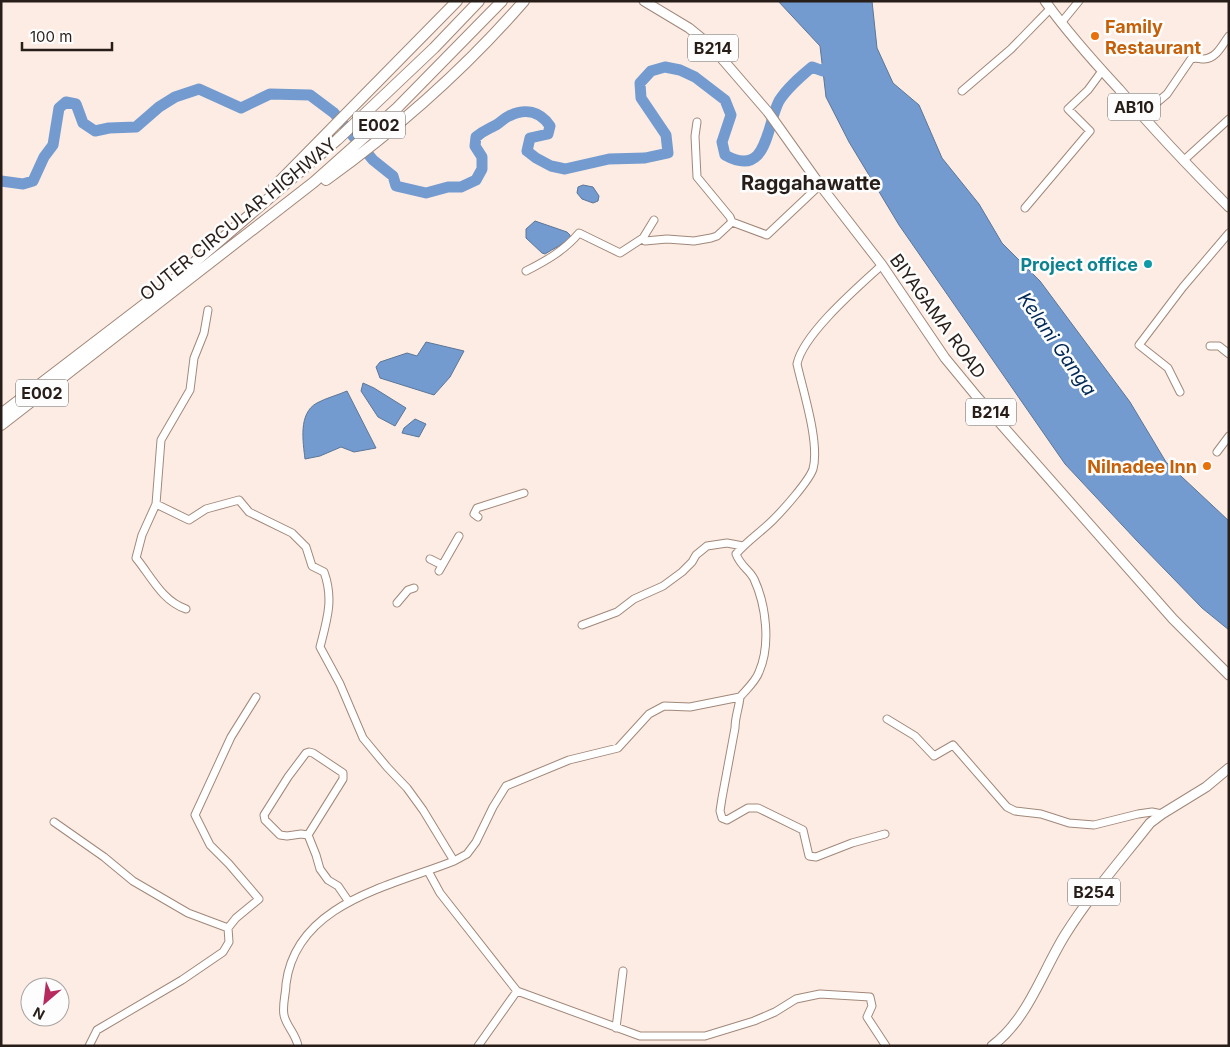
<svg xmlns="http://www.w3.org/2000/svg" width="1230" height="1047" font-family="Inter,sans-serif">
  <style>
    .water { fill: #739bcf; stroke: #5c7698 }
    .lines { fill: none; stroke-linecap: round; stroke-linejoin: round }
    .river { stroke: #739bcf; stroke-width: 11 }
    .minor-casing { stroke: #a1887a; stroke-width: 9 }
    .major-casing { stroke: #a1887a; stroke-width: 11 }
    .highway-casing { stroke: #a1887a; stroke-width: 12 }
    .minor { stroke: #fff; stroke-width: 7 }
    .major { stroke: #fff; stroke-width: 9 }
    .highway { stroke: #fff; stroke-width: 10 }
    .food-dot { fill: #e8710a; stroke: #fdfdfd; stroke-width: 2 }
    .culture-dot { fill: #0f9aa8; stroke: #fdfdfd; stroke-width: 2 }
    .labels { text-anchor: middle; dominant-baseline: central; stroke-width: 5; stroke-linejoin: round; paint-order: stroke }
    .shield { fill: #fdfdfd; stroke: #68615d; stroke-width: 1 }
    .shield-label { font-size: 16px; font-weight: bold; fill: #281e19 }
    .food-label { font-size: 18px; font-weight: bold; fill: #c56008; stroke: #fdfdfd; text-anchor: start }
    .street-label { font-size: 18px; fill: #281e19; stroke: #fdfdfd }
    .culture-label { font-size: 18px; font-weight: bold; fill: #0d838f; stroke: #fdfdfd; text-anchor: end }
    .water-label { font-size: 19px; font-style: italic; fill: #002857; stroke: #fdfdfd }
    .quarter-label { font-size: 20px; font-weight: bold; fill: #281e19; stroke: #fdfdfd }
  </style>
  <rect width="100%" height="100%" fill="#fdece3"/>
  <path class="water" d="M778,1H872L877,48L893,83L919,105L942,158L979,204L1002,243L1040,281L1130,402L1166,462L1229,521V630L1202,608L1138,542L1065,464L899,225L849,142L826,97L820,46Z
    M583,185L593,187L599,196L598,201L593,203L582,199L577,193L578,187Z
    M535,221L567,232L570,235V238C563,245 554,248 545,254L542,253L526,238V229Z
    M426,342L464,351L450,377L434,395L380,378L376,367L380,362L407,353L417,356Z
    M363,383L374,388L406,408L395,426L378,417L361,391Z
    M347,391L376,448L354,452L341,447L320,456L305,459C303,442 298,413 317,403C326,398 338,395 347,391Z
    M415,419L426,424L419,437L402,433L404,428Z"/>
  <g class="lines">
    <path class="river" d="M1,181L23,184L33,181L44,157L53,145L59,108L66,102L76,104L83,123L95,131L109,128L136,127L159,107L175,97L199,89L241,108L270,94L310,95L334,113L373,160L393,176L396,186L426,193L448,187H461L476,180L482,169V157L475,146L476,137C484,130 487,130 496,125C500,123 504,118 509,116C525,108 540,111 550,126L548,134L530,138L527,151L536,158L551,166L565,169L609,159L645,158L668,153L666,135L641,98L640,83L651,71L665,67L680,70L695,77L725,100L731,115L722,142L725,155C768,179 766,126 779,101C787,88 800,77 812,67L823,71L833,60"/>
    <defs>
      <path id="minor" d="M1061,23L1079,1
        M962,91L1011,49L1050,9
        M1142,115L1167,94L1191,59C1196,57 1199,59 1204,59C1217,58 1222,45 1229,36
        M697,122L695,136L697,177L730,217L732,222L767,235L820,185
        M1183,161L1229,119
        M1025,208L1090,131L1068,109L1088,90L1102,71
        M654,220L643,238L645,241L667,239L694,241L711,238L717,236L732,222
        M526,271C546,261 565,250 579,233L620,253L643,238
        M208,310L204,333L194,358L190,390L161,440L156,504L189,520L206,509L239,500L249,512L292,533L306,547L312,566L324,572C334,599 327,620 320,647L340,684L363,738L387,767L407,788L423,810L454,861
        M1210,346H1219L1229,354
        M1180,392L1168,368L1139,345L1183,287L1229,233
        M1217,452L1229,436
        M156,504L142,535L136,558C151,576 162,601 186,609
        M478,517L474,514L477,508L524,493
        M430,559L442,565
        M439,571L459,536
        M397,603L408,590L414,588
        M582,625L617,612L634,599L663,586L682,572L692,562L696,555L707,546L727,543L743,546
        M740,697C739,708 735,717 735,728L722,798L720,811L722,818L727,820L748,808H758L803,830L809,856L816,857L852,843L885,834
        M887,719L915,736L934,756L953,745L1007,807L1015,811L1041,814L1069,823L1094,825L1138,814L1152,812L1162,814
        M309,752L313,753L343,773V779L308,835L301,834L287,836L280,835L265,820L264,815L288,777L306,753Z
        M54,822L104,857L133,881L188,913L228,928L229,942L223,952L182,980L97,1030L89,1046
        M308,835L316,855L320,869L328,880L338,886L349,902
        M428,871L440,893L517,991L640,1036H705L754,1021L775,1012L796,999L820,994L870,997L872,1006L867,1017L886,1046
        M228,928L236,918L259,899L229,864L210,845L195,815L231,737L256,697
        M616,1028L623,971
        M298,1046C296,1034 286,1026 284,1015C282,1006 286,993 286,984C296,903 391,886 454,861L467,854L476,842L493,807L506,786L569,760L618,748L649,714L664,706L690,707L740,697C746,690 756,681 759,672C771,645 766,605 754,579C749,569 741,567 736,554C747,541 761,532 773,520C783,510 809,481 813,469C820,443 803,391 797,364C803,334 859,286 882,265
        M478,1046L517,991"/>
      <path id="major" d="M644,1L689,28L711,46L768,112L820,185L882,265L945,358L978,398L1173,619L1229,675
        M1045,1C1067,32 1093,61 1119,89C1154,130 1191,169 1229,207
        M992,1046C1028,1019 1042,972 1065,935C1090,895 1121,860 1150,823L1162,814L1206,787L1229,768"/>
      <path id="highway" d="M326,180C398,128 465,69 524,1
        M274,187L457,1
        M1,414L154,297L337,140L434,48L479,1
        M1,425L314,182L397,108L502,1"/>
    </defs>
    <use href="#minor" class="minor-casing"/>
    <use href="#major" class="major-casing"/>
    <use href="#highway" class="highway-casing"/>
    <use href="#minor" class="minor"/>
    <use href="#major" class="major"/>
    <use href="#highway" class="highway"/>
  </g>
  <g class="food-dot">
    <circle cx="1095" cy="36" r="5"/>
    <circle cx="1207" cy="466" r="5"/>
  </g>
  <circle class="culture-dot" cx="1148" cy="264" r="5"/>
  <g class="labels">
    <g class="shield">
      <rect x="688" y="34.5" width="50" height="27" rx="4"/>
      <rect x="1108" y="93.5" width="52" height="27" rx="4"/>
      <rect x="353" y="111.5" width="52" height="27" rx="4"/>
      <rect x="16" y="379.5" width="52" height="27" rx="4"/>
      <rect x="966" y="398.5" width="50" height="27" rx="4"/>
      <rect x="1068" y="878.5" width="52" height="27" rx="4"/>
    </g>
    <g class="shield-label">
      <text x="713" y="48">B214</text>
      <text x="1134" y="107">AB10</text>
      <text x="379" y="125">E002</text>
      <text x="42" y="393">E002</text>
      <text x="991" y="412">B214</text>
      <text x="1094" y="892">B254</text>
    </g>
    <g class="food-label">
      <text x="1105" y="26">Family<tspan x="1105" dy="21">Restaurant</tspan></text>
      <text x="1197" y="466" text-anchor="end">Nilnadee Inn</text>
    </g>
    <g class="street-label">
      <text transform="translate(238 219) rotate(-39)">OUTER CIRCULAR HIGHWAY</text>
      <text transform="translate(938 316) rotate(54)">BIYAGAMA ROAD</text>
    </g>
    <g class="culture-label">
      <text x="1138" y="264">Project office</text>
    </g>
    <g class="water-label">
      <text transform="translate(1057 344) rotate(55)">Kelani Ganga</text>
    </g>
    <g class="quarter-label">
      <text x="811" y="183">Raggahawatte</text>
    </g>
  </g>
  <rect width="1230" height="1047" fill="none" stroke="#281e19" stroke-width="5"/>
  <g transform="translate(45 1002) rotate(208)"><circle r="24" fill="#fdfdfd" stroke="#a8a4a2"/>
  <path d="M0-4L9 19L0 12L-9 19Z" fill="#b62a60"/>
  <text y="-8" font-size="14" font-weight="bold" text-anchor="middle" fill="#281e19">N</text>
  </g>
  <path d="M22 42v8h90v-8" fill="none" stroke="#281e19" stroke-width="2.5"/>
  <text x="30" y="42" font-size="15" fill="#281e19" stroke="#fdfdfd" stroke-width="4" paint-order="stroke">100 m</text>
</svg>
